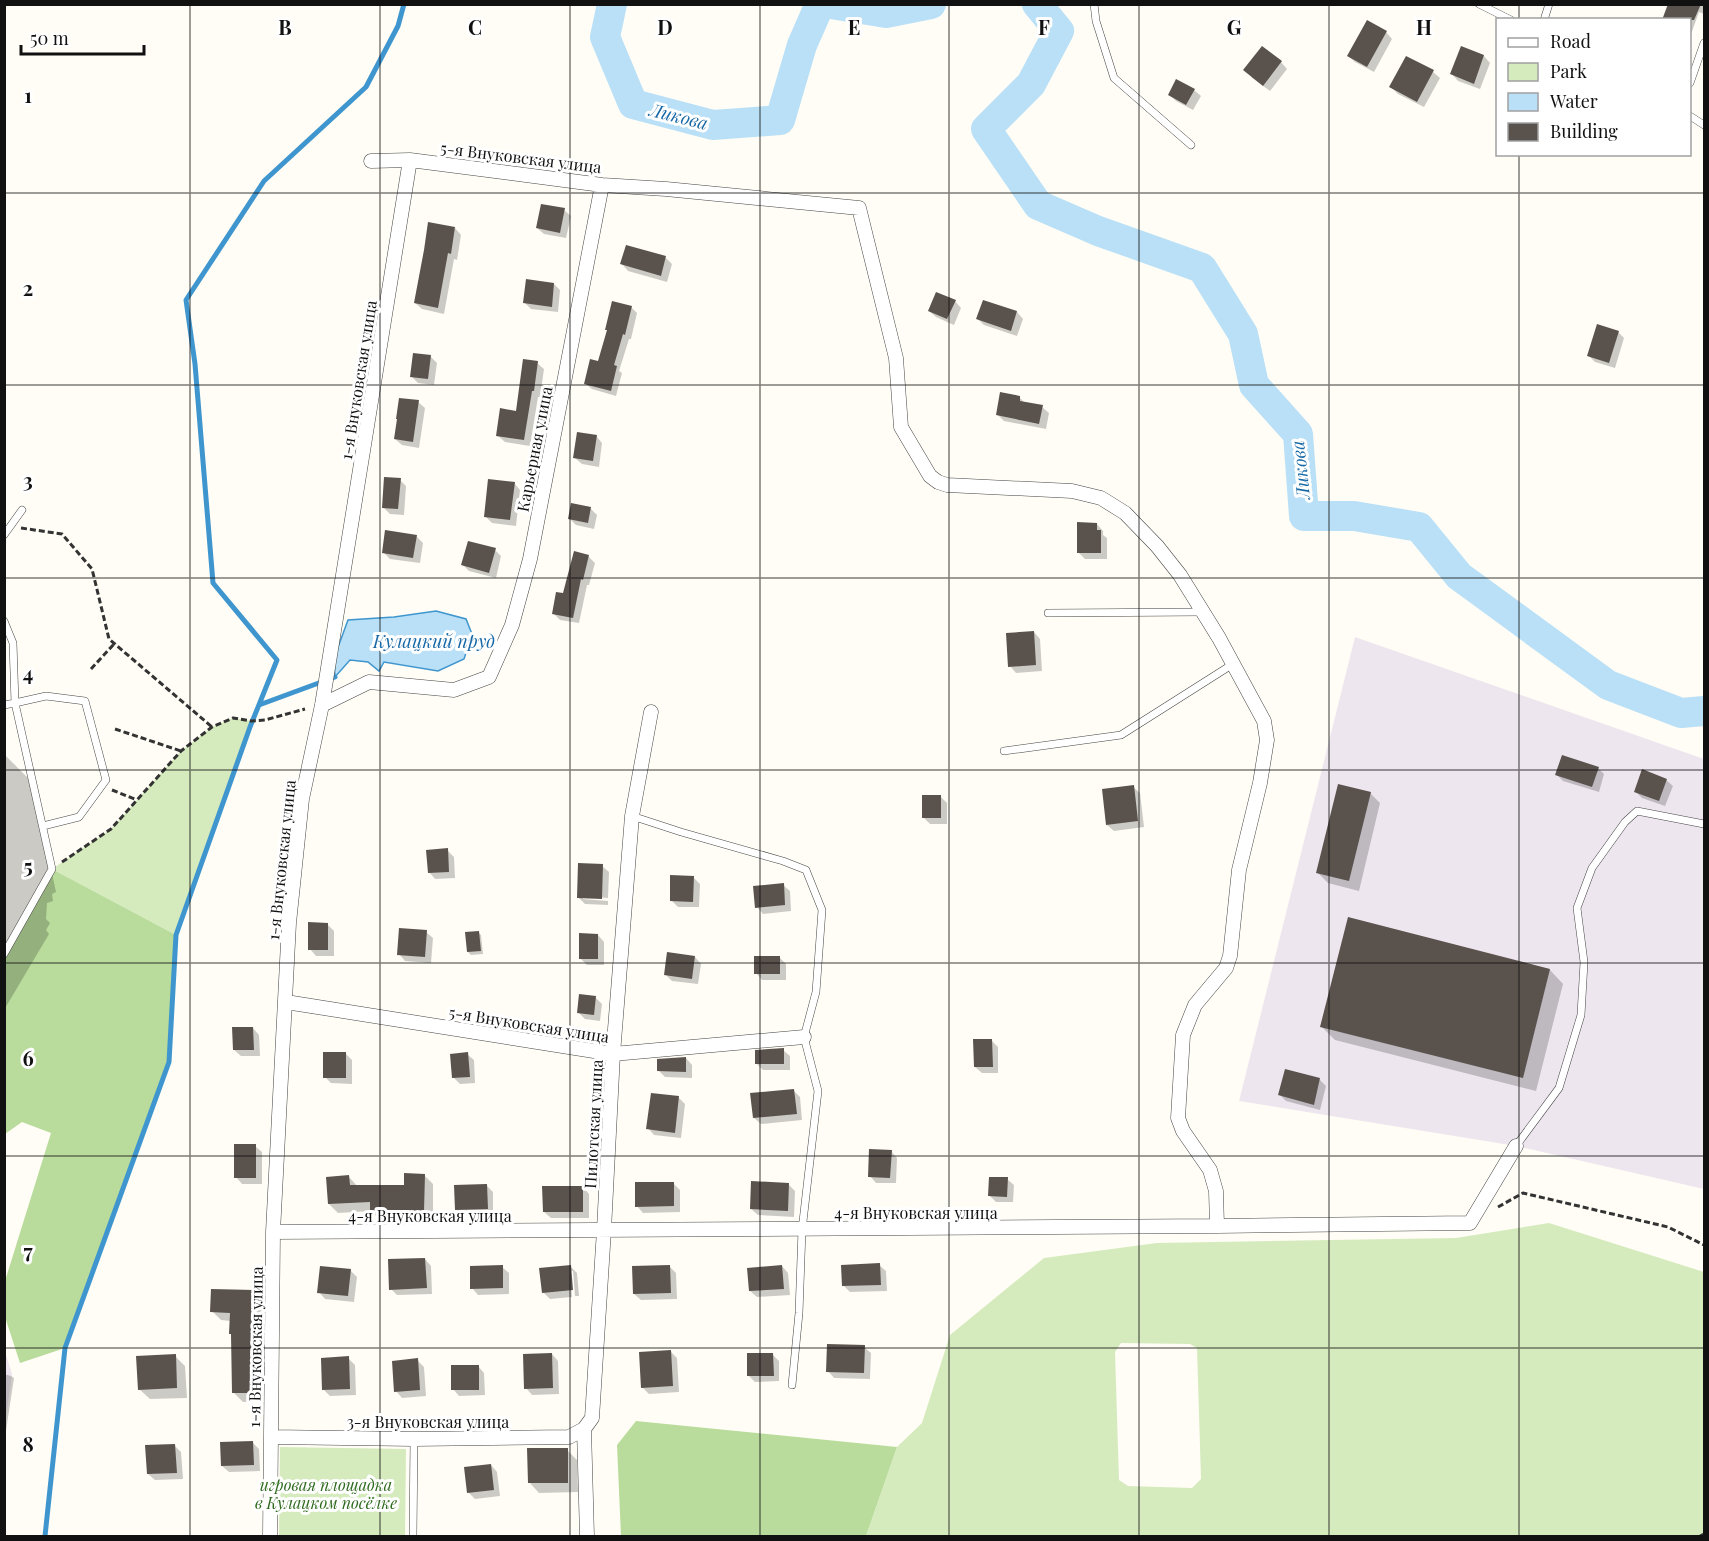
<svg xmlns="http://www.w3.org/2000/svg" width="1709" height="1541" font-family="'Playfair Display',serif">
  <style>
    .industrial { fill: #eee6ef }
    .green { fill: #d5ebbd; fill-rule: evenodd }
    .forest { fill: #b9dc9c }
    .water { fill: #b9e0f7; stroke: #3f96cf; stroke-width: 1.5 }
    .shadow { fill: #0003 }
    .lines { fill: none; stroke-linecap: round; stroke-linejoin: round }
    .stream { stroke: #3f96cf; stroke-width: 5 }
    .river { stroke: #b9e0f7; stroke-width: 30 }
    .building { fill: #5a524d }
    .lane-casing { stroke: #444; stroke-width: 8 }
    .street-casing { stroke: #444; stroke-width: 15 }
    .path { stroke: #333; stroke-width: 3; stroke-dasharray: 6 3; stroke-linecap: butt }
    .lane { stroke: #fff; stroke-width: 7 }
    .street { stroke: #fff; stroke-width: 14 }
    .grid { fill: none; stroke: #111; stroke-width: 1.5; stroke-opacity: 0.55 }
    .labels { text-anchor: middle; dominant-baseline: central; stroke-width: 6; stroke-linejoin: round; paint-order: stroke }
    .street-label { font-size: 16px; fill: #111; stroke: #fff }
    .park-label { font-size: 16px; font-style: italic; fill: #2f6b1f; stroke: #fff }
    .water-label { font-size: 18px; font-style: italic; fill: #1768a6; stroke: #fff }
    .grid-label { font-size: 20px; text-anchor: middle; font-weight: bold; fill: #111; stroke: #fff; stroke-width: 6; stroke-linejoin: round; paint-order: stroke }
  </style>
  <rect width="100%" height="100%" fill="#fffdf5"/>
  <path class="industrial" d="M1355,637L1704,759V1189L1516,1146L1239,1101Z
    M5,1351L12,1374L5,1424Z"/>
  <path class="green" d="M233,718L251,721L176,935L52,869L111,829L181,751L212,727Z
    M1549,1223L1704,1272V1536H866L897,1447L922,1423L950,1335L1044,1258L1157,1243L1456,1238ZM1121,1343L1190,1344L1197,1348L1201,1479L1192,1488L1128,1486L1119,1480L1115,1352Z
    M280,1447L406,1449L405,1536H279Z"/>
  <path class="forest" d="M52,869L176,935L169,1062L65,1348L20,1363L5,1317V1281L51,1133L22,1122L5,1134V954Z
    M636,1421L897,1447L866,1536H621L617,1445Z"/>
  <path class="water" d="M436,611L466,619L472,634L464,659L438,671L384,662L379,671L368,662L350,660L335,677L334,658L348,620L394,617Z"/>
  <path class="shadow" d="M1679,4H1704V14L1699,12L1690,37V20Z
    M1386,32L1392,39L1374,72L1355,62L1348,56Z
    M1462,48L1484,56L1490,63L1480,89L1458,81L1452,74Z
    M1281,62L1287,69L1270,91L1251,77Z
    M1433,72L1440,78L1424,107L1398,94L1391,87Z
    M1194,90L1201,96L1193,110L1176,101L1169,94Z
    M564,210L571,216L566,238L544,234L537,228Z
    M455,228L461,235L457,260L454,259L444,314L422,309L415,303Z
    M666,258L672,264L667,282L628,271L622,264Z
    M554,284L560,290L558,312L531,309L525,303Z
    M955,301L961,308L954,325L936,317L929,311Z
    M983,302L1017,312L1023,319L1017,336L984,325L978,319Z
    M631,307L637,313L631,339H629L619,371L622,373L616,396L592,389L586,384L599,363Z
    M1618,332L1624,338L1615,368L1595,362L1589,356Z
    M430,356L437,363L434,385L418,383L412,377Z
    M537,363L544,369L540,397H538L530,446L505,442L498,436L518,412Z
    M1020,398L1026,404L1042,407L1049,413L1046,429L1004,421L997,414Z
    M418,402L425,408L419,448L402,445L395,439Z
    M596,436L602,443L599,467L582,464L575,458Z
    M400,480L406,486L404,515L390,514L383,507Z
    M514,483L520,490L516,526L492,523L486,517Z
    M590,508L597,515L594,529L576,525L570,519Z
    M1097,524L1103,531V535L1107,538V559H1085L1078,552Z
    M416,536L423,543L420,563L390,559L383,552Z
    M495,550L501,556L496,578L469,571L463,565Z
    M588,556L595,563L589,585H587L579,623L560,620L553,613Z
    M1034,632L1040,639L1042,671L1016,673L1010,666Z
    M4,754L32,782L56,892L52,894L53,901L47,903L46,919L50,923L46,930L49,934L4,1010Z
    M1598,768L1604,774L1599,792L1563,781L1557,775Z
    M1666,780L1673,786L1665,806L1642,798L1635,791Z
    M1133,787L1140,793L1144,827L1114,831L1107,825Z
    M1370,793L1380,803L1359,891L1328,883L1318,873Z
    M940,796L947,803V824H930L924,818Z
    M447,850L454,857L455,878L435,879L429,872Z
    M602,866L609,872L608,898L583,896V899L608,901V905L585,904L578,897Z
    M693,877L700,884L699,907H678L672,901Z
    M783,885L790,891L791,911L763,914L757,907Z
    M327,924L334,931V956H316L310,949Z
    M426,932L433,938L431,963L405,961L399,954Z
    M478,932L481,935L483,954L471,955L468,952Z
    M598,935L604,942V965H587L580,958Z
    M695,957L701,964L698,984L672,981L665,974Z
    M780,958L786,964V980H762L756,973Z
    M1550,970L1563,984L1536,1091L1335,1040L1321,1026Z
    M595,997L602,1004L600,1021L585,1019L578,1012Z
    M253,1028L259,1035L260,1056H241L234,1050Z
    M991,1040L998,1047V1073H982L975,1067Z
    M783,1050L790,1056V1070H763L756,1063Z
    M346,1054L352,1060V1084L331,1083L325,1077Z
    M467,1054L474,1060L475,1083L460,1084L453,1077Z
    M686,1058L692,1065V1078L665,1077L659,1071Z
    M1286,1071L1320,1080L1326,1086L1320,1110L1286,1101L1280,1095Z
    M794,1091L800,1097L802,1120L761,1124L754,1118Z
    M679,1098L685,1104L681,1138L654,1135L648,1128Z
    M255,1146L262,1152V1184H242L236,1177Z
    M891,1151L897,1158L896,1183H876L870,1176Z
    M424,1175L433,1184V1219L380,1220L371,1211L338,1213L329,1204L349,1177L358,1187L405,1186Z
    M1007,1179L1014,1185L1013,1202H996L989,1195Z
    M673,1183L680,1190V1212L643,1213L637,1206Z
    M788,1184L795,1191L794,1217L758,1215L751,1209Z
    M487,1186L493,1192V1215L463,1216L456,1209Z
    M583,1187L589,1194V1218H551L544,1212Z
    M425,1259L431,1266L432,1294L397,1295L391,1289Z
    M879,1265L886,1271L887,1291L850,1292L844,1286Z
    M570,1266L577,1273L579,1296H575L573,1271H570L572,1297L550,1299L543,1292Z
    M669,1266L676,1273L677,1299L641,1300L634,1294Z
    M782,1266L788,1273L790,1295L757,1297L750,1291Z
    M502,1267L509,1273V1294L478,1295L472,1288Z
    M350,1270L357,1277L354,1302L325,1299L319,1292Z
    M254,1292L263,1301L260,1344L261,1401L243,1402L234,1393L231,1321L221,1320L212,1311Z
    M864,1347L871,1353L870,1379L834,1378L828,1371Z
    M671,1352L677,1358L679,1392L649,1394L642,1387Z
    M552,1354L558,1361L559,1394L532,1395L526,1388Z
    M773,1355L779,1361V1381L755,1382L748,1375Z
    M175,1356L185,1366L187,1398L150,1399L139,1389Z
    M348,1358L355,1365L356,1395L330,1396L324,1390Z
    M417,1360L424,1367L426,1396L402,1398L396,1391Z
    M478,1366L484,1373L485,1395L459,1396L453,1389Z
    M4,1374L11,1376L14,1378L4,1444Z
    M252,1442L259,1449L260,1471L229,1472L222,1466Z
    M174,1445L181,1452L183,1479L155,1480L148,1474Z
    M567,1450L577,1460L578,1492L539,1493L529,1482Z
    M491,1465L497,1472L500,1496L475,1499L468,1492Z"/>
  <g class="lines">
    <path class="stream" d="M259,705L335,677
      M45,1536L65,1348L169,1062L176,935L250,727L277,660L213,583L195,364L186,300L264,181L366,87L398,26L404,4"/>
    <path class="river" d="M612,4L605,37L633,104L713,125L780,120L802,45L820,4
      M831,4L886,13L931,4
      M1037,4L1059,31L1031,84L986,129L1038,205L1098,231L1202,268L1243,334L1254,385L1298,434L1304,516H1354L1419,527L1459,576L1608,685L1681,713L1704,711"/>
  </g>
  <path class="building" d="M1668,4H1701L1694,20H1662Z
    M1367,20L1387,31L1367,67L1347,56Z
    M1262,46L1282,61L1263,86L1243,70Z
    M1461,46L1484,55L1474,84L1450,74Z
    M1406,56L1434,70L1417,102L1389,87Z
    M1176,79L1195,89L1186,105L1168,95Z
    M541,204L565,208L560,233L536,228Z
    M428,222L455,227L451,254L448,253L438,308L414,303L424,250Z
    M626,245L666,256L661,276L620,264Z
    M526,279L554,283L552,307L523,303Z
    M936,292L956,300L947,319L928,311Z
    M983,300L1017,311L1011,331L976,319Z
    M612,301L632,306L625,335L623,334L614,365L617,366L611,391L584,384L590,359L598,361L607,330H605Z
    M1597,324L1619,331L1609,363L1587,356Z
    M413,353L431,355L428,379L410,377Z
    M523,359L538,361L534,391H532L524,440L496,436L500,408L516,411Z
    M1000,392L1020,396V401L1043,405L1039,424L996,415Z
    M399,398L419,400L413,442L394,439L397,419H396Z
    M577,432L597,435L593,461L573,458Z
    M384,477L401,478L398,509L382,508Z
    M488,479L515,482L510,520L484,517Z
    M571,503L591,507L588,523L568,519Z
    M1077,522L1097,523V530H1101V553H1077Z
    M385,530L417,535L413,558L382,553Z
    M468,541L496,548L489,573L461,565Z
    M574,551L589,555L583,580L581,579L573,618L552,614L556,592L563,593Z
    M1034,631L1036,665L1008,667L1006,633Z
    M1562,755L1599,767L1592,787L1555,775Z
    M1642,769L1667,779L1659,801L1634,792Z
    M1338,784L1371,792L1349,881L1316,873Z
    M1134,785L1138,821L1106,825L1102,789Z
    M922,795H941V818H922Z
    M448,848L449,872L428,873L426,850Z
    M578,863L603,864L602,899L577,898Z
    M670,875L694,876L693,902L670,901Z
    M784,883L785,905L755,908L753,886Z
    M1348,917L1550,969L1523,1078L1320,1027Z
    M308,922L328,923V950H308Z
    M399,928L427,930L425,957L397,955Z
    M479,931L481,951L467,952L465,932Z
    M579,933L598,934V959H579Z
    M667,952L695,956L692,979L664,975Z
    M754,956H780V974H754Z
    M579,994L596,996L594,1015L577,1013Z
    M232,1027H253L254,1050H233Z
    M973,1039H992L993,1067H974Z
    M784,1048V1064H755V1050Z
    M323,1052H346V1078H323Z
    M468,1052L470,1077L452,1078L450,1054Z
    M686,1057V1072L657,1071V1059Z
    M1285,1069L1320,1078L1314,1105L1278,1095Z
    M794,1089L797,1114L753,1118L750,1093Z
    M651,1093L679,1096L675,1133L646,1129Z
    M234,1144H256V1178H234Z
    M869,1149L892,1150L890,1178L868,1177Z
    M404,1173L425,1174L424,1211H370V1202L328,1204L326,1177L349,1175L350,1185H404Z
    M989,1177H1008L1007,1197L988,1196Z
    M751,1181L789,1183L788,1211L750,1209Z
    M635,1182H674V1206L635,1207Z
    M487,1184L488,1209L455,1210L454,1185Z
    M542,1186H583V1212H543Z
    M425,1258L427,1288L389,1290L388,1259Z
    M880,1263L881,1285L842,1286L841,1265Z
    M503,1265V1288L470,1289V1266Z
    M571,1265L573,1290L542,1293L539,1268Z
    M670,1265L671,1293L633,1294L632,1266Z
    M782,1265L784,1289L749,1291L747,1268Z
    M320,1266L351,1269L348,1296L317,1293Z
    M211,1289L254,1290L252,1335L253,1393H232L231,1334H229L230,1313L210,1312Z
    M827,1344L865,1345L864,1373L826,1372Z
    M671,1350L673,1386L641,1388L639,1352Z
    M552,1353L553,1388L524,1389L523,1354Z
    M747,1353H773L774,1376H747Z
    M176,1354L177,1388L138,1390L136,1356Z
    M349,1356L350,1389L322,1390L321,1358Z
    M418,1358L420,1390L394,1392L392,1361Z
    M451,1365H479V1390H451Z
    M253,1441L254,1465L221,1466L220,1442Z
    M175,1444L177,1473L147,1474L145,1445Z
    M527,1448H568V1483H528Z
    M491,1464L494,1490L467,1493L464,1467Z"/>
  <g class="lines">
    <defs>
      <path id="lane" d="M1094,4L1096,21L1114,78L1191,145
        M1479,4L1511,20
        M1544,20L1549,4
        M1690,83L1704,43
        M1690,116L1704,125
        M4,535L22,510
        M1048,613L1203,612
        M4,621L13,643L15,703L46,696L85,701L106,780L79,817L43,826
        M4,705L15,703L52,869L4,954
        M1004,751L1121,735L1233,664
        M632,816L681,832L783,861L806,870L822,910L816,992L804,1037L818,1091L802,1230L799,1313L792,1385
        M1516,1146L1559,1088L1581,1015L1584,962L1577,908L1592,868L1625,822L1637,811L1704,824
        M413,1536L414,1439"/>
      <path id="street" d="M371,161L410,160L602,185L666,189L859,208L896,358L901,427L930,476L938,482L947,485L1072,491L1101,498L1125,513L1157,546L1180,575L1219,638L1264,721L1267,740L1260,783L1239,870L1230,956L1226,968L1195,1005L1183,1035L1178,1118L1183,1131L1210,1170L1216,1191L1217,1226
        M322,705L369,682L454,690L489,677L512,625L530,559L602,185
        M286,1002L613,1054L804,1037
        M273,1232L1217,1226L1470,1223L1516,1146
        M271,1437L414,1439L569,1437L584,1429
        M270,1536L273,1232L289,923L302,799L322,705L410,160
        M587,1536L584,1429L592,1418L604,1230L613,1054L632,816L651,712"/>
    </defs>
    <use href="#lane" class="lane-casing"/>
    <use href="#street" class="street-casing"/>
    <path class="path" d="M21,528L62,534L92,569L109,639L212,727
      M91,669L114,644
      M115,729L181,751
      M112,790L137,800
      M62,862L111,829L181,751L212,727L233,718L251,721L265,720L305,709
      M1498,1207L1523,1193L1668,1227L1704,1245
      M1700,1536L1704,1534"/>
    <use href="#lane" class="lane"/>
    <use href="#street" class="street"/>
  </g>
  <path class="grid" d="M190,4V1536M380,4V1536M570,4V1536M760,4V1536M949,4V1536M1139,4V1536M1329,4V1536M1519,4V20M1519,154V1536M4,193H1704M4,385H1704M4,578H1704M4,770H1704M4,963H1704M4,1156H1704M4,1348H1704"/>
  <g class="labels">
    <g class="street-label">
      <text transform="translate(521 157) rotate(7)">5-я Внуковская улица</text>
      <text transform="translate(358 380) rotate(-81)">1-я Внуковская улица</text>
      <text transform="translate(534 449) rotate(-79)">Карьерная улица</text>
      <text transform="translate(281 860) rotate(-84)">1-я Внуковская улица</text>
      <text transform="translate(529 1024) rotate(9)">5-я Внуковская улица</text>
      <text transform="translate(593 1124) rotate(-87)">Пилотская улица</text>
      <text x="916" y="1212">4-я Внуковская улица</text>
      <text x="430" y="1215">4-я Внуковская улица</text>
      <text transform="translate(255 1347) rotate(-89)">1-я Внуковская улица</text>
      <text x="428" y="1421">3-я Внуковская улица</text>
    </g>
    <g class="park-label">
      <text x="326" y="1484">игровая площадка<tspan x="326" dy="18">в Кулацком посёлке</tspan></text>
    </g>
    <g class="water-label">
      <text transform="translate(679 116) rotate(14)">Ликова</text>
      <text transform="translate(1300 470) rotate(-96)">Ликова</text>
      <text x="434" y="641">Кулацкий пруд</text>
    </g>
  </g>
  <g class="grid-label">
    <text x="285" y="35">B</text>
    <text x="475" y="35">C</text>
    <text x="665" y="35">D</text>
    <text x="854" y="35">E</text>
    <text x="1044" y="35">F</text>
    <text x="1234" y="35">G</text>
    <text x="1424" y="35">H</text>
    <text x="28" y="103">1</text>
    <text x="28" y="296">2</text>
    <text x="28" y="488">3</text>
    <text x="28" y="681">4</text>
    <text x="28" y="874">5</text>
    <text x="28" y="1066">6</text>
    <text x="28" y="1259">7</text>
    <text x="28" y="1452">8</text>
  </g>
  <rect width="1709" height="1541" fill="none" stroke="#111111" stroke-width="12"/>
  <rect x="1496" y="18" width="195" height="138" fill="#ffffff" stroke="#a0a0a0" stroke-width="1.5"/>
  <rect x="1508" y="38" width="30" height="9" fill="#ffffff" stroke="#a0a0a0" stroke-width="1.5"/>
  <text x="1550" y="48" font-size="18" fill="#111111">Road</text>
  <rect x="1508" y="63" width="30" height="18" fill="#d5ebbd" stroke="#a0a0a0" stroke-width="1.5"/>
  <text x="1550" y="78" font-size="18" fill="#111111">Park</text>
  <rect x="1508" y="93" width="30" height="18" fill="#b9e0f7" stroke="#a0a0a0" stroke-width="1.5"/>
  <text x="1550" y="108" font-size="18" fill="#111111">Water</text>
  <rect x="1508" y="123" width="30" height="18" fill="#5a524d" stroke="#a0a0a0" stroke-width="1.5"/>
  <text x="1550" y="138" font-size="18" fill="#111111">Building</text>
  <path d="M21 45v9h123v-9" fill="none" stroke="#111111" stroke-width="3"/>
  <text x="30" y="45" font-size="18" fill="#111111" stroke="#ffffff" stroke-width="4.5" paint-order="stroke">50 m</text>
</svg>
